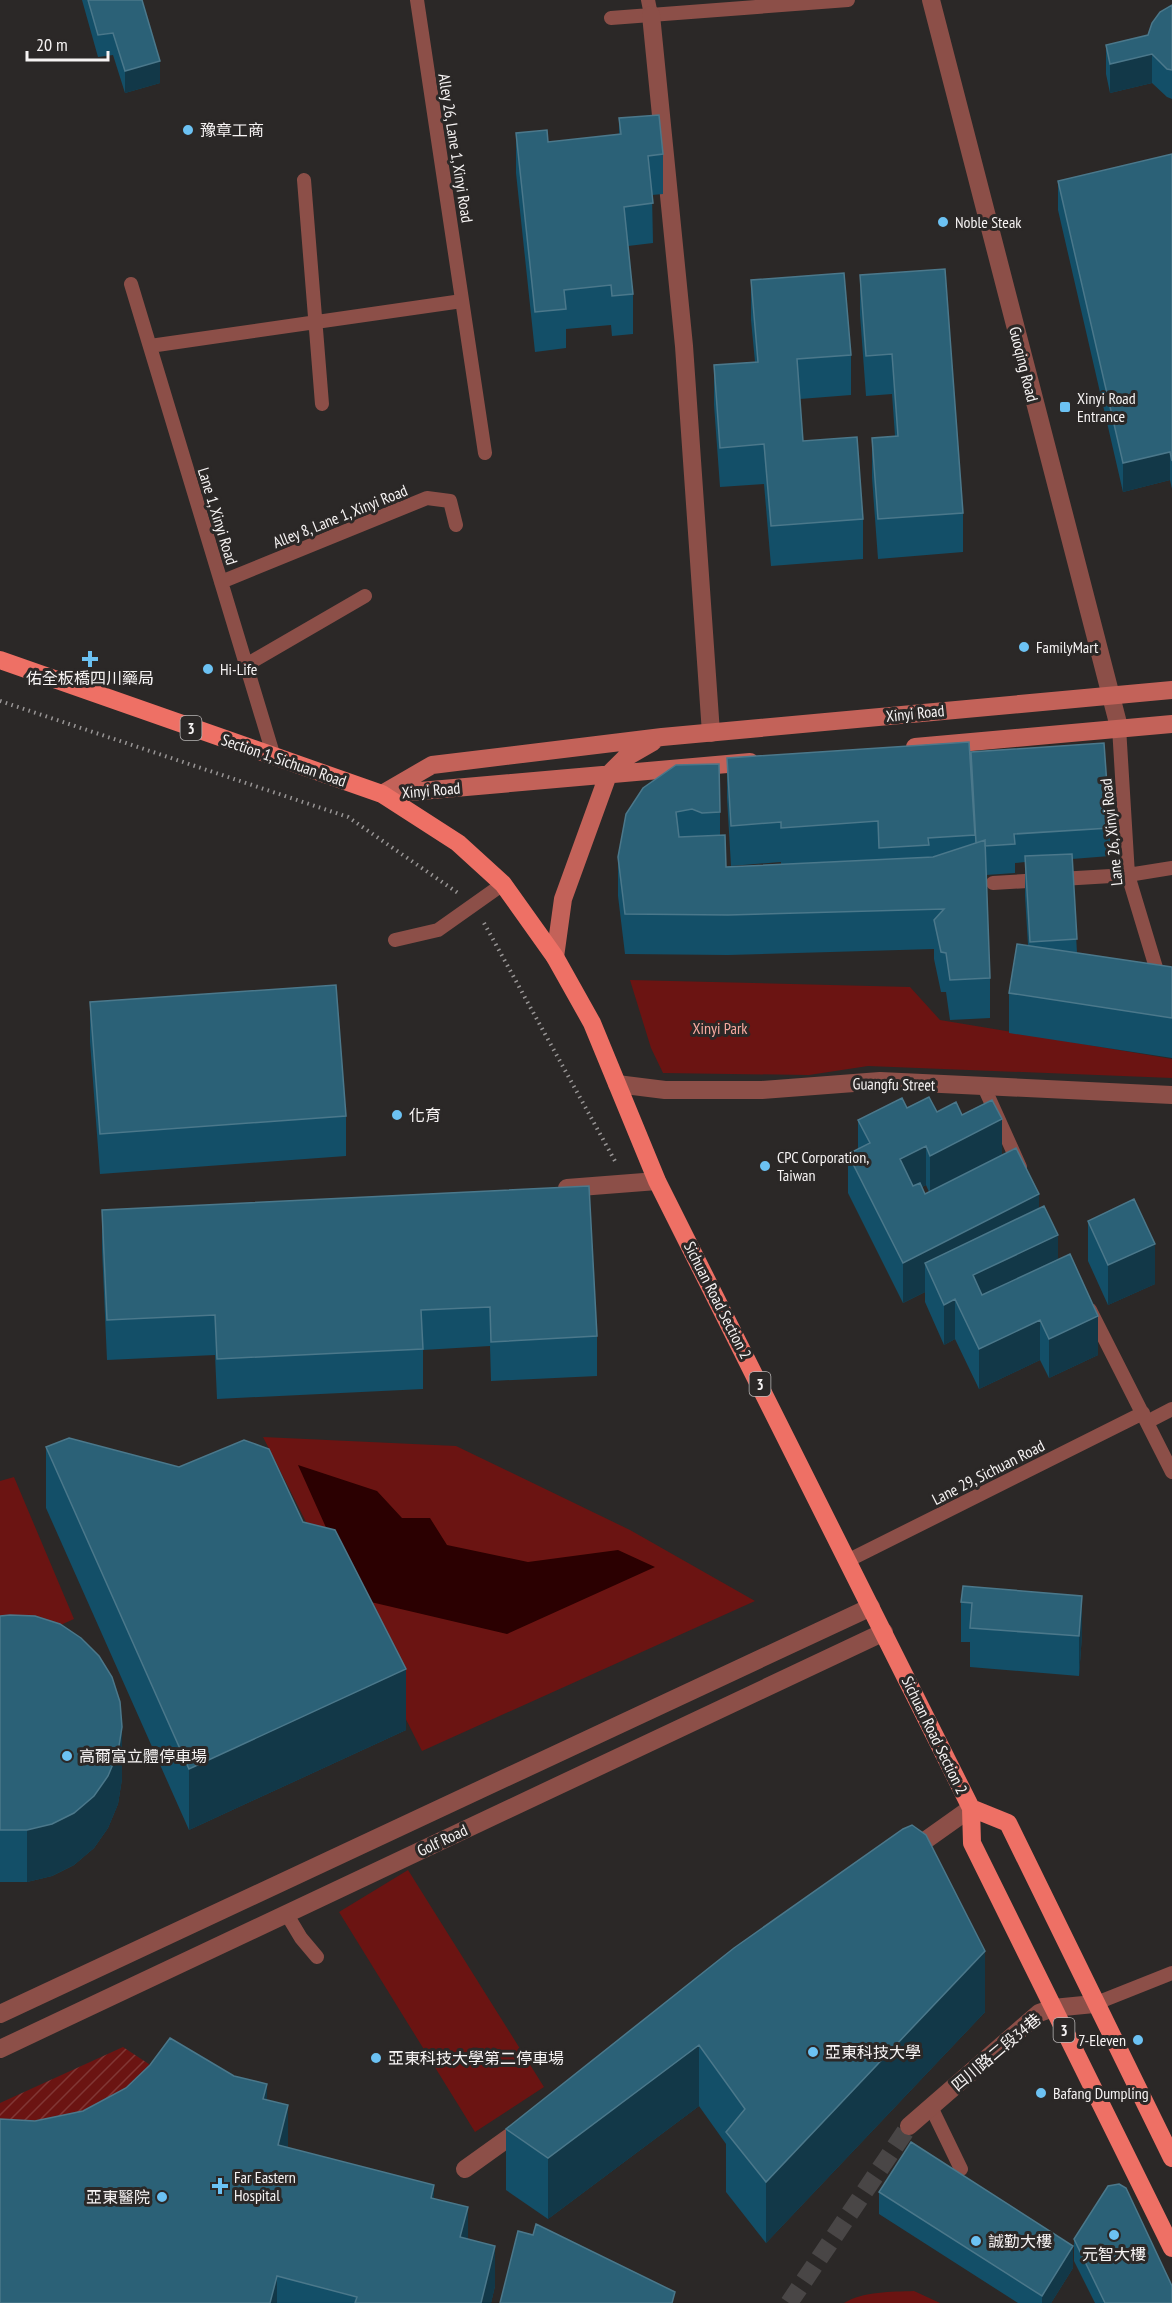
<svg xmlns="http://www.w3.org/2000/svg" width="1172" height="2303" font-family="'PT Sans Narrow','Noto Sans TC',sans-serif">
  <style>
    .park { fill: #6b1412 }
    .garden { fill: url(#garden-furrows) }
    .water { fill: #2b0001 }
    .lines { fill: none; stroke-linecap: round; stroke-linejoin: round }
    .street-tunnel { stroke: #494646; stroke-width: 18; stroke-dasharray: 18 9; stroke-linecap: butt }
    .path { stroke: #989595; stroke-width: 4; stroke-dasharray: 1.5 4.5; stroke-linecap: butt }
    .lane { stroke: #8c4f48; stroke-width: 14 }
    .street { stroke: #8c4f48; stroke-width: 18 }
    .secondary { stroke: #c36259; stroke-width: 18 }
    .primary { stroke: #ee7065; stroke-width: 18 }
    .wall { fill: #134f68; fill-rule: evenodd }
    .shaded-wall { fill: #123848 }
    .building { fill: #2b6177; stroke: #4b788b; stroke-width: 1.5 }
    .poi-dot { fill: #6cc2f3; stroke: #2b2827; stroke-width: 2 }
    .labels { text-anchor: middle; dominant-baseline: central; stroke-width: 6; stroke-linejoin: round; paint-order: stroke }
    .shield { fill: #2b2827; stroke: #b9b6b6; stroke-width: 1.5 }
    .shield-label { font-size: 15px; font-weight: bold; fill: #f6f3f3 }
    .poi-label { font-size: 16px; fill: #f6f3f3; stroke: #2b2827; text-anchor: start }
    .street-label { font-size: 16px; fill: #f6f3f3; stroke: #2b2827 }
    .park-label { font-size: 16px; fill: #f8aba1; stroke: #2b2827 }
  </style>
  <defs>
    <pattern id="garden-furrows" width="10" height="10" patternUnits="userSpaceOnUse" patternTransform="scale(1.5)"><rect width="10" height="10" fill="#6b1412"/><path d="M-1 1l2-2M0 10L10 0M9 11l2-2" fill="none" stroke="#813735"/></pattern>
  </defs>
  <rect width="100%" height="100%" fill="#2b2827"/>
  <path class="park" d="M630,980L910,987L940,1020L1172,1059V1078L868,1066L809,1075L663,1073L651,1048Z
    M263,1437L456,1446L630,1530L755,1601L422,1751Z
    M14,1477L74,1619L0,1652V1481Z
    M408,1870L544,2087L475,2132L339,1912Z
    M914,2291L940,2303H844C864,2291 891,2292 914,2291Z"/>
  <path class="garden" d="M123,2047L170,2078L0,2144V2103Z"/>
  <path class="water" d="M298,1465L377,1491L402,1518H430L447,1545L528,1562L618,1550L655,1567L507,1634L358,1599Z"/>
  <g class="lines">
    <path class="street-tunnel" d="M789,2303L909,2126"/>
    <path class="path" d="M0,701L348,817L458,893
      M484,923L616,1163"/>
    <path class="lane" d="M417,0L485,453
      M648,0L651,15
      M611,18L848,0
      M304,180L322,404
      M131,284L274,757
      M150,346L462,301
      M221,582L427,498L450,501L456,525
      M246,665L365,596
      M1119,727L1128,875L1160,981
      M993,883L1128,875L1172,868
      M395,940L438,930L503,884
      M984,1087L1020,1167
      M1090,1310L1172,1472
      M1147,1422L1172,1409
      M849,1560L1143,1413
      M286,1913L301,1938L317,1957
      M1094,2004L1172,1973
      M931,2107L961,2169"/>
    <path class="street" d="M931,0L1119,727
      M651,15L684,346L711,733
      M617,1084L665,1090H762L880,1081L1172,1095
      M567,1188L657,1181
      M909,1852L971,1808
      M0,2014L871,1607
      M0,2049L884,1632
      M909,2126L1039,2013L1053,2008L1094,2004
      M465,2169L525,2126"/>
    <path class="secondary" d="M915,747L1172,724
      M382,794L432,765L662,737L1172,690
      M386,794L750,762
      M555,957L563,899L608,775L625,758L653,742"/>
    <path class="primary" d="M0,660L382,794L458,843L503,884L555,957L592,1023L657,1181L971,1808L972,1843L1172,2248
      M971,1808L1008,1823L1172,2158"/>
  </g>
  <path class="wall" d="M82,0H142L160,83L125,93L113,55L98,57Z
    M1172,5V99L1167,97L1152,83L1110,93L1106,74V45L1148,35Z
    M619,118L663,154V194L652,195L653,243L628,246L633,294V334L612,336L611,325L566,329V348L535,352L516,173V133L548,142L619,135Z
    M1172,154V489L1170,480L1123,492L1058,210V181Z
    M860,275L963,513V552L878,559L872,478V438L895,436L892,394L866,396L860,315Z
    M751,280L851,355V395L800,399L803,441L863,519V559L771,566L764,484L720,487L714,405V365L755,362L751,320Z
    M971,752L1110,828V856L1072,859L1077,953L1172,967V1058L1009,1033V993L1028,945L1025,896V862L1015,863V873L986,875L990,978V1018L950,1020L946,992H941L934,959V949L728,955L625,954L618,896V857L643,788L720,812V835L726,867L781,864V862L731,866L727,798V758L971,770Z
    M90,1002L346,1116V1156L100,1174L90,1042Z
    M907,1108L962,1115L1002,1155L1039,1208L1058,1259L1098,1355L1049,1378L1040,1360L979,1389L955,1339L944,1345L925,1302V1292L903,1303L848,1193V1154L858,1149V1120ZM926,1185L929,1192L925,1194L922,1187Z
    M589,1186L597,1336V1376L491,1381L490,1346L423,1350V1389L217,1399L215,1355L107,1360L102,1250V1210Z
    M1088,1221L1155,1284L1108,1305L1088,1261Z
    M46,1447L303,1522L406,1730L189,1830L46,1508Z
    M963,1586L1082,1635L1079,1676L970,1667V1642H961V1602Z
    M0,1616L122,1779L118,1804L108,1828L94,1848L74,1865L52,1876L27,1882H0Z
    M734,1948L985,2012L766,2243L726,2192V2144L699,2106L548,2219L506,2190V2129Z
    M267,2100L288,2145L287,2148L434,2198L468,2239L495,2286L491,2303H0L3,2120L35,2121Z
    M879,2192L1073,2268L1051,2303H1018L879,2214Z
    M1074,2239L1172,2303H1095L1074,2261Z"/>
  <path class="shaded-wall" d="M1152,54V83L1110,93V64Z
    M160,61V83L125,93V71Z
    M1170,452V480L1123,492V463Z
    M1002,1119V1159L930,1195V1156Z
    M926,1146V1185L900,1199V1159Z
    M1039,1194V1234L925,1263V1292L903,1303V1263Z
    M1058,1235V1275L973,1315V1275Z
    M1155,1244V1284L1108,1305V1265Z
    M955,1299V1339L944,1345V1305Z
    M1098,1316V1355L1049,1378V1339Z
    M1040,1320V1360L979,1389V1349Z
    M1082,1596V1635L1079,1676V1636Z
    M406,1669V1730L189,1830V1769Z
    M122,1727V1779L118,1804L108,1828L94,1848L74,1865L52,1876L27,1882V1830Z
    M985,1951V2012L766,2243V2182Z
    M699,2045V2106L548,2219V2158Z
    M267,2084V2124L263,2099Z
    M288,2105V2145L278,2185V2145Z
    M434,2185V2225L431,2198Z
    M468,2207V2247L460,2237Z
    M495,2246V2286L491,2303H481Z
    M1073,2246V2268L1051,2303H1042V2296Z
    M277,2276V2303H270Z"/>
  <path class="building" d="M88,0H142L160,61L125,71L113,33L98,35Z
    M1172,5V70L1167,69L1152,54L1110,64L1106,45L1148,35L1152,23L1160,12Z
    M659,115L663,154L648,156L653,203L624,207L633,294L612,296L611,285L564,290L566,309L535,312L516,133L547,130L548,142L621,134L619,118Z
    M1172,154V461L1170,452L1123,463L1058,181Z
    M945,269L963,513L878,519L872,438L898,436L892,354L866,356L860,275Z
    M844,273L851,355L797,359L803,441L857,437L863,519L771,526L764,444L720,448L714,365L758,362L751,280Z
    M969,742L975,835L928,838L929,845L879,848L878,821L781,828V822L731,826L727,758Z
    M1104,743L1110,828L1014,834L1015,844L985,846V840L976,843L971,752Z
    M719,764L720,812L702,813L692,809L676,812L679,837L725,835L726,867L933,857L985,840L990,978L950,980L946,953L941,952L934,920L944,909L728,915L625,914L618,857L626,814L643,788L676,765Z
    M1072,854L1077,939L1030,942L1025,856Z
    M1017,944L1172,967V1018L1009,993Z
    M336,985L346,1116L100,1134L90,1002Z
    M929,1097L937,1112L956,1102L962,1115L992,1100L1002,1119L930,1156L926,1146L900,1159L913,1186L920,1183L925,1194L1016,1148L1039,1194L903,1263L848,1154L870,1143L858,1120L902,1098L907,1108Z
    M589,1186L597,1336L491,1342L490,1307L421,1310L423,1349L217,1359L215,1315L107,1320L102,1210Z
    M1134,1199L1155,1244L1108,1265L1088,1221Z
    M1044,1206L1058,1235L973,1275L982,1295L1070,1254L1098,1316L1049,1339L1040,1320L979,1349L955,1299L944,1305L925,1263Z
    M69,1438L179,1467L244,1440L269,1449L303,1522L335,1530L406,1669L189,1769L46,1447Z
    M963,1586L1082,1596L1079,1636L970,1628L972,1603L961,1602Z
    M10,1615L35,1616L60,1624L81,1638L99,1656L112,1677L120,1702L122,1727L118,1752L108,1776L94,1796L74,1813L52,1824L27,1830H0V1616Z
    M912,1825L926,1835L985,1951L766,2182L726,2132L745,2109L699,2045L548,2158L506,2129L734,1948L903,1829Z
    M170,2038L234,2076L267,2084L263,2099L288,2105L278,2145L434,2185L431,2198L468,2207L460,2237L495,2246L481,2303H355L357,2297L277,2276L270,2303H0V2119L35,2121L83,2111L126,2088L150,2065Z
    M911,2142L1073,2246L1042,2296L879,2192Z
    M1119,2184L1126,2188L1172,2286V2303H1105L1074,2239L1108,2186Z
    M536,2224L675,2292L672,2303H500L518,2231L533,2235Z"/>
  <g class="poi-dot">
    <circle cx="188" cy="130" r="6"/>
    <circle cx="943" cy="222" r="6"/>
    <rect x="1059" y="401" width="12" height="12" rx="3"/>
    <circle cx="1024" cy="647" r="6"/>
    <path d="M87 650h6v6h6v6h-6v6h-6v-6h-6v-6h6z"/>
    <circle cx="208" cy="669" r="6"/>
    <circle cx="397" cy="1115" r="6"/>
    <circle cx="765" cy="1166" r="6"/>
    <circle cx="67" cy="1756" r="6"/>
    <circle cx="1138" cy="2040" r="6"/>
    <circle cx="813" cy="2052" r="6"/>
    <circle cx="376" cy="2058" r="6"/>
    <circle cx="1041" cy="2093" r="6"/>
    <path d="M217 2177h6v6h6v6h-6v6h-6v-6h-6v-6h6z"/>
    <circle cx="162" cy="2197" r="6"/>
    <circle cx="1114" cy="2235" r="6"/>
    <circle cx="976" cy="2241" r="6"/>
  </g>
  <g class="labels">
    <g class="shield">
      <rect x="180.5" y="716" width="21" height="24" rx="4.5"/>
      <rect x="749.5" y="1372" width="21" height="24" rx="4.5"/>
      <rect x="1053.5" y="2018" width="21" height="24" rx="4.5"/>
    </g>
    <g class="shield-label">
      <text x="191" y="728">3</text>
      <text x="760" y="1384">3</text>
      <text x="1064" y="2030">3</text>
    </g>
    <g class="poi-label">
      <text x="200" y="130">豫章工商</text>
      <text x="955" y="222">Noble Steak</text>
      <text x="1077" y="398">Xinyi Road<tspan x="1077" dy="18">Entrance</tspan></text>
      <text x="1036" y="647">FamilyMart</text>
      <text x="220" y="669">Hi-Life</text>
      <text x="90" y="678" text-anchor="middle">佑全板橋四川藥局</text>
      <text x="409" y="1115">化育</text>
      <text x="777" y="1157">CPC Corporation,<tspan x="777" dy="18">Taiwan</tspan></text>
      <text x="79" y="1756">高爾富立體停車場</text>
      <text x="1126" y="2040" text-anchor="end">7-Eleven</text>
      <text x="825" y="2052">亞東科技大學</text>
      <text x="388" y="2058">亞東科技大學第二停車場</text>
      <text x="1053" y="2093">Bafang Dumpling</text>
      <text x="234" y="2177">Far Eastern<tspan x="234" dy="18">Hospital</tspan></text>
      <text x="150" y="2197" text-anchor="end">亞東醫院</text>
      <text x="988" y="2241">誠勤大樓</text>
      <text x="1114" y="2254" text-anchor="middle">元智大樓</text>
    </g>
    <g class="street-label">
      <text transform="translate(456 148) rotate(81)">Alley 26, Lane 1, Xinyi Road</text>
      <text transform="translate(1024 364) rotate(76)">Guoqing Road</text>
      <text transform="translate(218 516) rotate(73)">Lane 1, Xinyi Road</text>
      <text transform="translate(340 516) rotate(-22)">Alley 8, Lane 1, Xinyi Road</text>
      <text transform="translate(915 713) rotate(-6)">Xinyi Road</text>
      <text transform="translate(284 760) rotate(19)">Section 1, Sichuan Road</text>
      <text transform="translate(431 790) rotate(-5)">Xinyi Road</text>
      <text transform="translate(1111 832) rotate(-96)">Lane 26, Xinyi Road</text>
      <text transform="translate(894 1084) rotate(1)">Guangfu Street</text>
      <text transform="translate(718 1300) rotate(63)">Sichuan Road Section 2</text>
      <text transform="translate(988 1472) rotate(-27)">Lane 29, Sichuan Road</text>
      <text transform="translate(935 1735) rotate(64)">Sichuan Road Section 2</text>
      <text transform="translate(442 1840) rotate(-25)">Golf Road</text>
      <text transform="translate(996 2052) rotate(-40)">四川路二段34巷</text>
    </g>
    <g class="park-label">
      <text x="720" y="1028">Xinyi Park</text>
    </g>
  </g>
  <path d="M27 51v9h81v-9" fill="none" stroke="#f6f3f3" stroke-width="3"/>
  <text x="36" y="51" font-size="18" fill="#f6f3f3" stroke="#2b2827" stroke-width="4.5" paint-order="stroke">20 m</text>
</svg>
